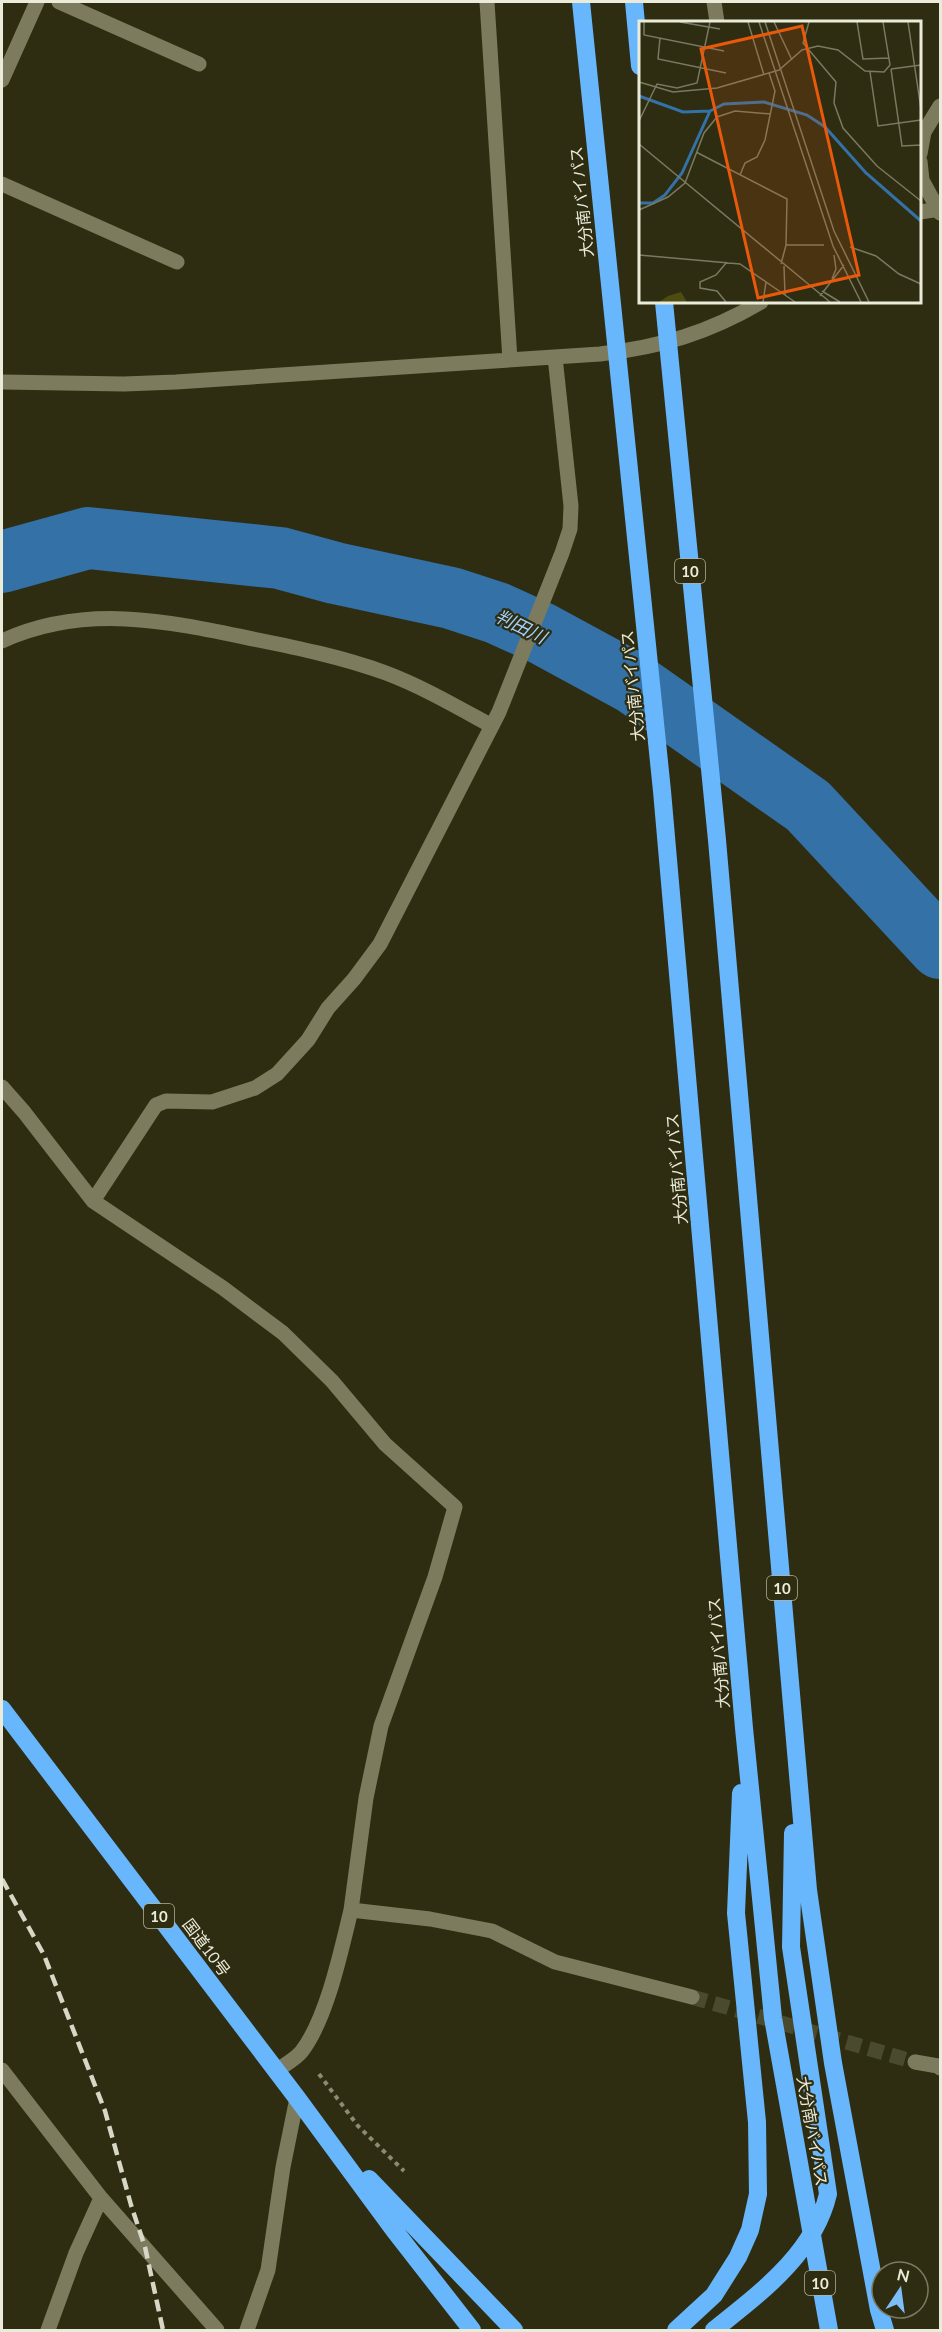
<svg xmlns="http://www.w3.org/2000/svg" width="942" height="2332" font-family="Lato,'Noto Sans JP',sans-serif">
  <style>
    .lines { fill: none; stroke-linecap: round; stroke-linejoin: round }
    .river { stroke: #3471a6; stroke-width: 62 }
    .minor-tunnel { stroke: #4a4a2f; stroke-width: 15; stroke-dasharray: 15 8; stroke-linecap: butt }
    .path { stroke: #8b8a73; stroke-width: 4; stroke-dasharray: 4.5 4.5; stroke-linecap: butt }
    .minor { stroke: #7c7b5d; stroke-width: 15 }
    .highway { stroke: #68b6fb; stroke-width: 18 }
    .rail { stroke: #d7d7c5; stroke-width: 4.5; stroke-dasharray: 12 6; stroke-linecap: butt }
    .labels { text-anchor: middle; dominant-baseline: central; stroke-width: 4.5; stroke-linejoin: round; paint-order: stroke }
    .shield { fill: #2e2d11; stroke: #b2b29e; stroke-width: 1.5 }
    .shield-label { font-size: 15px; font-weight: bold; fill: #ebebda }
    .street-label { font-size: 16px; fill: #ebebda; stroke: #2e2d11 }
    .water-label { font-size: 18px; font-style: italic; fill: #a2d1fe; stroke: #2e2d11 }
    .inset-river { fill: none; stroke: #3471a6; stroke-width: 3 }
    .inset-road { fill: none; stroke: #7a7961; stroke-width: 1.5 }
    .view { fill: #e8590c; fill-opacity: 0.15; stroke: #e8590c; stroke-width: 3 }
    .inset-edge { fill: none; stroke: #ebebda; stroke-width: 3 }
  </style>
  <rect width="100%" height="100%" fill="#2e2d11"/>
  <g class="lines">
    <path class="river" d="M2,562L88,538L280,558L335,573L451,598L497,613L541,633L633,683L808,806L940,948"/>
    <path class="minor-tunnel" d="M692,1997L915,2062"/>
    <path class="path" d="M319,2074L358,2126L404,2171"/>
    <path class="minor" d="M59,2L199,64
      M487,2L510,360
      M714,2L717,22
      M2,80L37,2
      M920,154L924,132L940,106
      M920,161L922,180L940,213
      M2,184L177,262
      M920,212L940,209
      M2,382L124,384L176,382L600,354C661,347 708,333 761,302
      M2,641C85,603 168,621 253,639C298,648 342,657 386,673C423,687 457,707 492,726
      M2,1087L24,1112L93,1201L223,1288L283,1333L332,1381L385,1444L455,1507L435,1577L381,1726L366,1798L351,1910
      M93,1201L156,1105L166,1101L212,1102L255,1088L277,1074L308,1040L328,1008L354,979L380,944L499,712L562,553L570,529L571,506L555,357
      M915,2062L938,2066L940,2068
      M2,2070L101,2198L217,2330
      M276,2071C284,2065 296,2059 302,2051C327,2018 341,1951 351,1910L430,1919L492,1931L555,1962L692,1997
      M48,2330L76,2253L101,2198
      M247,2330L268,2270L283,2167L297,2098"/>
    <path class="highway" d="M581,2L662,791L744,1728L773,2018L829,2330
      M634,2L640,66
      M664,302L717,840L808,1890L833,2063L879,2310L885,2330
      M2,1709L297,2098L394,2230L472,2330
      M369,2179L514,2330
      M676,2330L714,2295L738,2257L750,2230L758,2194L757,2122L736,1913L741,1793
      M714,2330C760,2293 814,2254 828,2194L791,1947L793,1833"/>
    <path class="rail" d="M2,1879L44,1955L105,2111L131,2205L145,2247L163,2330"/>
  </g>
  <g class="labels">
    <g class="shield">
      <rect x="675" y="559" width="30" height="24" rx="4.5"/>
      <rect x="767" y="1576" width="30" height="24" rx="4.5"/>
      <rect x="144" y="1904" width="30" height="24" rx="4.5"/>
      <rect x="805" y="2271" width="30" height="24" rx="4.5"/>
    </g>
    <g class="shield-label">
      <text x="690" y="571">10</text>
      <text x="782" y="1588">10</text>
      <text x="159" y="1916">10</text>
      <text x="820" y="2283">10</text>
    </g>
    <g class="street-label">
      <text transform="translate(581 202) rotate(-96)">大分南バイパス</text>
      <text transform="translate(632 686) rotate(-96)">大分南バイパス</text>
      <text transform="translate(676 1169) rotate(-95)">大分南バイパス</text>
      <text transform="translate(718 1653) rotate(-95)">大分南バイパス</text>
      <text transform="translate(207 1947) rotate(53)">国道10号</text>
      <text transform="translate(813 2131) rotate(80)">大分南バイパス</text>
    </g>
    <g class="water-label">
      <text transform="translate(521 626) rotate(26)">判田川</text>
    </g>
  </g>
  <g transform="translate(639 21)">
    <rect width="282" height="282" fill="#2e2d11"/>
    <path d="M42,271L48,281H20L29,275Z" fill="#4e4c10"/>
    <path class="inset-river" d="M0,75L44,91L71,90M0,182H14L26,174L43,152L71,90L85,83L125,81L168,94L186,106L227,152L282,200"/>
    <path class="inset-road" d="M5,1V14L85,30M41,1L81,8M109,1L125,54M120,1L194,225L222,281M126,1L195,210L230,281M135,1L153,39M170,1L164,22L197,61L195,82L204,107L238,145L282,180M218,1L224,38L250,37M269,1L282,88M21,17L19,38L87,52M252,48L263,125L282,124M252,48L282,44M231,51L239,105L282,99M0,61L34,71L78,67L140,49L163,29L179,25L199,29L226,50L245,51L251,44L244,1M0,100L18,63L38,67L58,62L71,1M0,123L191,281M57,131L148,178L147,224M101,154L106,142L118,136L126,119L136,70L130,52M0,189L29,176L46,162L65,112L78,96L96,90L132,93M211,226L237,235L260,253L282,263M0,234L101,243L156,281M142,243L147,224H185M145,245L146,274M193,258L197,248L195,234M183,270L201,281M181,275L205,244M87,281L78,270L61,267V261L77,254L88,241M124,281L127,261"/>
    <path class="view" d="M163,5L220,254L119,277L62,28Z"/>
    <rect width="282" height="282" class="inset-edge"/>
  </g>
  <rect width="942" height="2332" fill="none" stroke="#ebebda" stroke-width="6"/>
  <g transform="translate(900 2290) rotate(13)"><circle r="28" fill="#2e2d11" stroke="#7a7961" stroke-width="1.5"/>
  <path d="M0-4.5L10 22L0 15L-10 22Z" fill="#7dbef9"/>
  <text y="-9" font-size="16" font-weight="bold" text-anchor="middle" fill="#ebebda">N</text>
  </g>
</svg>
